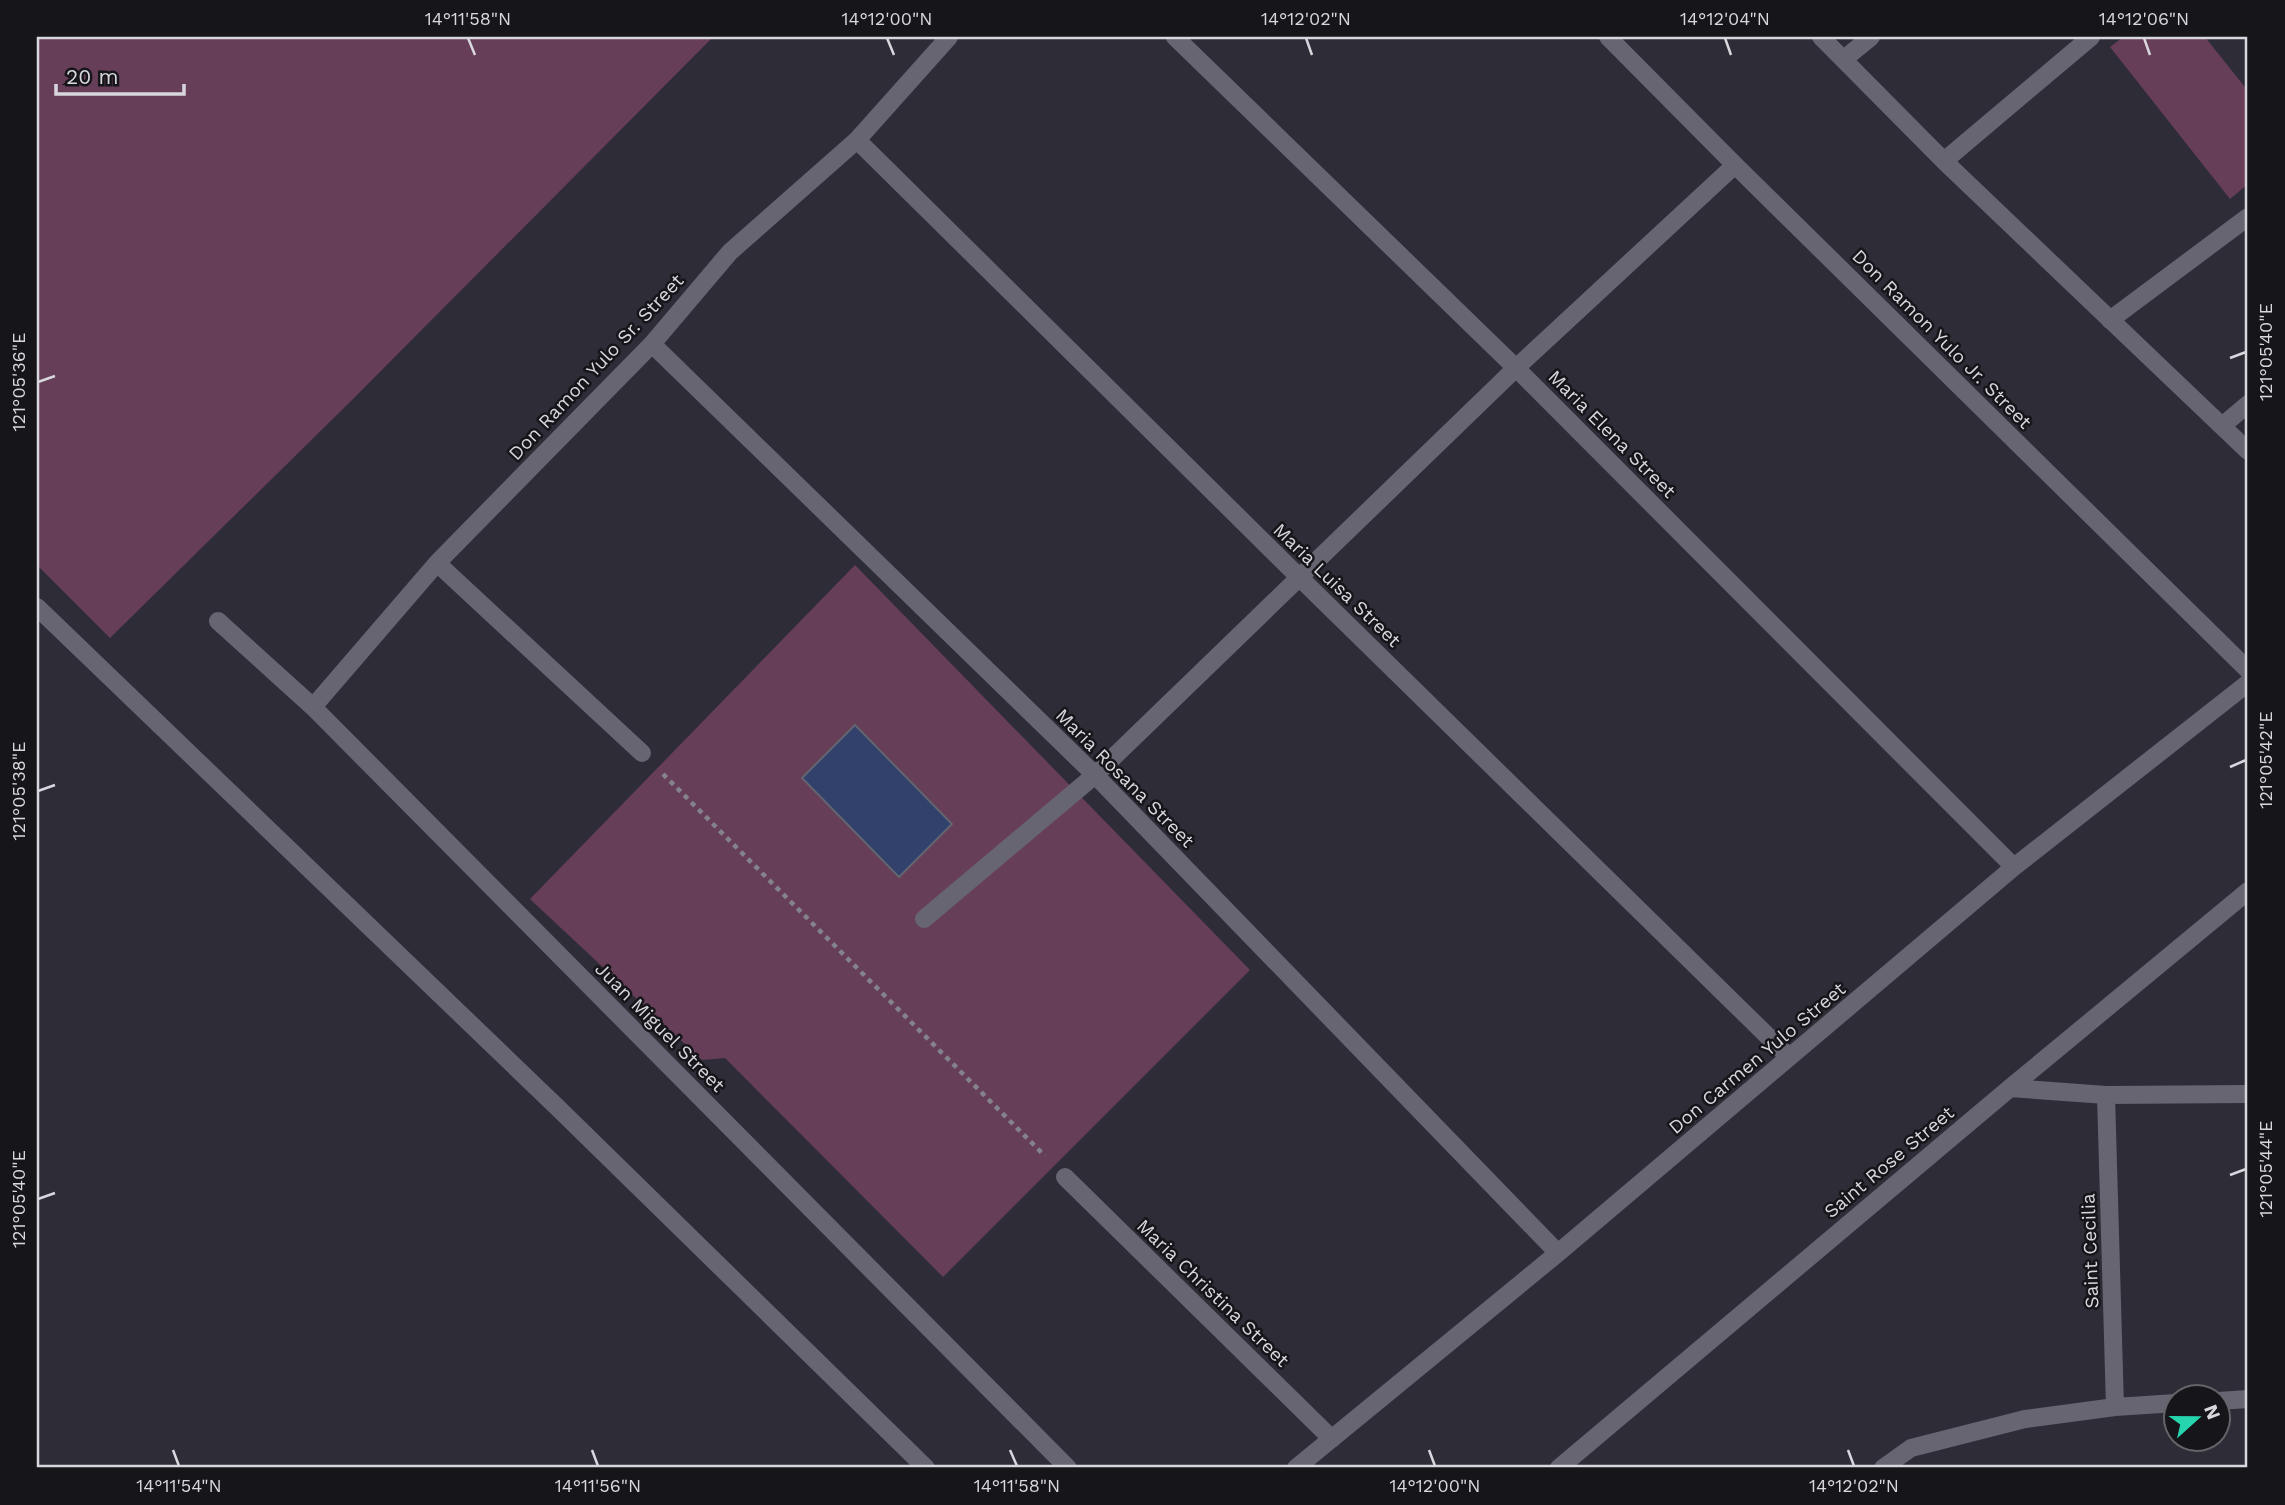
<svg xmlns="http://www.w3.org/2000/svg" width="2285" height="1505" font-family="'Work Sans',sans-serif">
  <style>
    .green { fill: #673e57 }
    .building { fill: #32406c; stroke: #616570; stroke-width: 2 }
    .lines { fill: none; stroke-linecap: round; stroke-linejoin: round }
    .path { stroke: #84838b; stroke-width: 4.5; stroke-dasharray: 5 5; stroke-linecap: butt }
    .minor { stroke: #676571; stroke-width: 18 }
    .ticks { fill: none; stroke: #d8d7de; stroke-width: 2.5 }
    .labels { text-anchor: middle; dominant-baseline: central; stroke-width: 5; stroke-linejoin: round; paint-order: stroke }
    .street-label { font-size: 19px; fill: #d8d7de; stroke: #16151a }
    .neatline { fill: none; stroke: #d8d7de; stroke-width: 2.5 }
    .ticks-label { font-size: 18px; text-anchor: middle; fill: #d8d7de }
  </style>
  <rect width="100%" height="100%" fill="#2e2c36"/>
  <path class="green" d="M37,37H713L351,401L110,638L37,565Z
    M2123,37H2205L2248,91V184L2230,199L2110,47Z
    M855,565L1250,970L943,1277L725,1058L702,1060L530,899Z"/>
  <path class="building" d="M855,725L952,824L899,877L802,778Z"/>
  <g class="lines">
    <path class="path" d="M663,774L1045,1156"/>
    <path class="minor" d="M1175,37L1516,368L2014,867
      M1608,37L1735,165L2248,670
      M1821,37L1944,161L2248,451
      M1844,59L1871,37
      M857,140L1300,578L1789,1057
      M1944,161L2091,37
      M2110,320L2248,217
      M652,344L1095,775L1558,1253
      M2222,426L2248,404
      M437,563L642,753
      M37,607L558,1108L926,1468
      M218,621L313,707L1068,1468
      M313,707L437,563L652,344L730,252L857,140L949,37
      M924,919L1095,775L1516,368L1735,165
      M2010,1088L2106,1095L2248,1094
      M2106,1095L2115,1407
      M1065,1177L1332,1439
      M2218,1401L2248,1399
      M1296,1468L1558,1253L2014,867L2248,683
      M1559,1468L2010,1088L2248,891
      M1883,1468L1911,1448L2025,1419L2115,1407L2176,1403"/>
  </g>
  <path class="ticks" d="M468,38L475,55M887,38L894,55M1306,38L1312,55M1725,38L1731,55M2144,38L2150,55M2230,358L2246,352M38,382L55,376M2230,767L2246,760M38,791L55,785M2230,1175L2246,1169M38,1199L55,1193M173,1450L179,1466M592,1450L598,1466M1010,1450L1017,1466M1429,1450L1435,1466M1848,1450L1854,1466"/>
  <g class="labels">
    <g class="street-label">
      <text transform="translate(1942 339) rotate(45)">Don Ramon Yulo Jr. Street</text>
      <text transform="translate(596 367) rotate(-47)">Don Ramon Yulo Sr. Street</text>
      <text transform="translate(1612 434) rotate(45)">Maria Elena Street</text>
      <text transform="translate(1337 585) rotate(44)">Maria Luisa Street</text>
      <text transform="translate(1125 778) rotate(45)">Maria Rosana Street</text>
      <text transform="translate(660 1027) rotate(45)">Juan Miguel Street</text>
      <text transform="translate(1757 1058) rotate(-40)">Don Carmen Yulo Street</text>
      <text transform="translate(1889 1162) rotate(-40)">Saint Rose Street</text>
      <text transform="translate(2090 1251) rotate(-92)">Saint Cecilia</text>
      <text transform="translate(1213 1293) rotate(44)">Maria Christina Street</text>
    </g>
  </g>
  <rect width="2285" height="1505" fill="none" stroke="#16151a" stroke-width="77"/>
  <g transform="translate(2197 1418) rotate(69)"><circle r="33" fill="#16151a" stroke="#646368" stroke-width="2"/>
  <path d="M0-5L12 26L0 18L-12 26Z" fill="#26d5ae"/>
  <text y="-10" font-size="19" font-weight="bold" text-anchor="middle" fill="#d8d7de">N</text>
  </g>
  <path d="M56 84v10h128v-10" fill="none" stroke="#d8d7de" stroke-width="3.5"/>
  <text x="66" y="84" font-size="21" fill="#d8d7de" stroke="#16151a" stroke-width="5" paint-order="stroke">20 m</text>
  <rect x="38" y="38" width="2208" height="1428" class="neatline"/>
  <g class="ticks-label">
    <text x="468" y="25">14°11'58"N</text>
    <text x="887" y="25">14°12'00"N</text>
    <text x="1306" y="25">14°12'02"N</text>
    <text x="1725" y="25">14°12'04"N</text>
    <text x="2144" y="25">14°12'06"N</text>
    <text transform="translate(2266 352) rotate(-90)" y="6">121°05'40"E</text>
    <text transform="translate(19 382) rotate(-90)" y="6">121°05'36"E</text>
    <text transform="translate(2266 760) rotate(-90)" y="6">121°05'42"E</text>
    <text transform="translate(19 791) rotate(-90)" y="6">121°05'38"E</text>
    <text transform="translate(2266 1169) rotate(-90)" y="6">121°05'44"E</text>
    <text transform="translate(19 1199) rotate(-90)" y="6">121°05'40"E</text>
    <text x="179" y="1492">14°11'54"N</text>
    <text x="598" y="1492">14°11'56"N</text>
    <text x="1017" y="1492">14°11'58"N</text>
    <text x="1435" y="1492">14°12'00"N</text>
    <text x="1854" y="1492">14°12'02"N</text>
  </g>
</svg>
